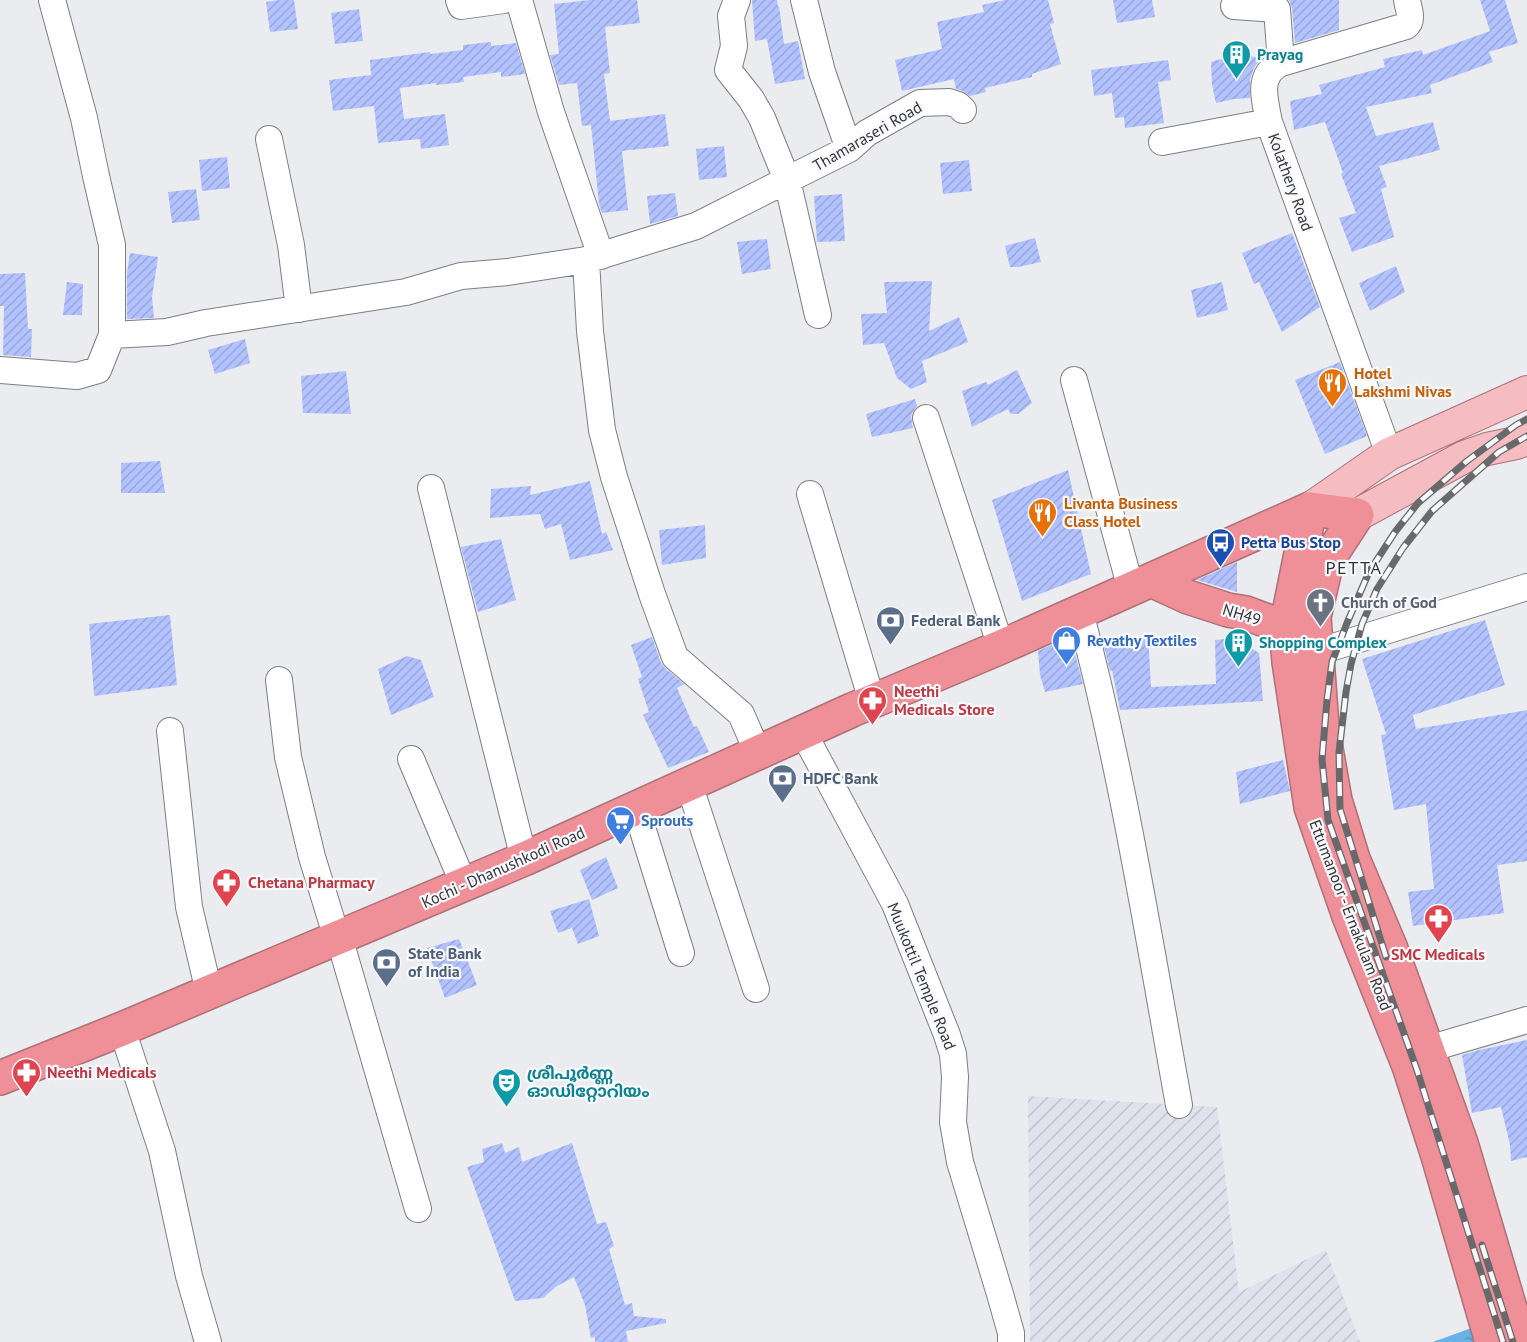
<svg xmlns="http://www.w3.org/2000/svg" width="1527" height="1342" font-family="'PT Sans','Noto Sans Malayalam',sans-serif">
  <style>
    .industrial { fill: url(#industrial-furrows) }
    .water { fill: url(#water-ripples) }
    .building { fill: url(#building-hatch) }
    .lines { fill: none; stroke-linecap: round; stroke-linejoin: round }
    .minor-casing { stroke: #7d7e82; stroke-width: 28 }
    .major-casing { stroke: #ae7076; stroke-width: 34 }
    .highway-casing { stroke: #ae7076; stroke-width: 36 }
    .minor { stroke: #fff; stroke-width: 26 }
    .major { stroke: #f5bcc1; stroke-width: 32 }
    .highway { stroke: #ef8f98; stroke-width: 33 }
    .rail-casing { stroke: #68696b; stroke-width: 7 }
    .rail { stroke: #f8f9fd; stroke-width: 4.5; stroke-dasharray: 14; stroke-linecap: butt }
    .labels { text-anchor: middle; dominant-baseline: central; stroke-width: 4.5; stroke-linejoin: round; paint-order: stroke }
    .culture-label { font-size: 16px; font-weight: bold; fill: #0d838f; stroke: #f8f9fd; text-anchor: start }
    .street-label { font-size: 16px; fill: #343536; stroke: #f8f9fd }
    .food-label { font-size: 16px; font-weight: bold; fill: #c56008; stroke: #f8f9fd; text-anchor: start }
    .transit-label { font-size: 16px; font-weight: bold; fill: #164399; stroke: #f8f9fd; text-anchor: start }
    .worship-label { font-size: 16px; font-weight: bold; fill: #5b616d; stroke: #f8f9fd; text-anchor: start }
    .service-label { font-size: 16px; font-weight: bold; fill: #4e5e75; stroke: #f8f9fd; text-anchor: start }
    .shop-label { font-size: 16px; font-weight: bold; fill: #366cbe; stroke: #f8f9fd; text-anchor: start }
    .health-label { font-size: 16px; font-weight: bold; fill: #be3a42; stroke: #f8f9fd; text-anchor: start }
    .neighbourhood-label { font-size: 18px; letter-spacing: 1.5px; fill: #323235; stroke: #f8f9fd }
  </style>
  <defs>
    <pattern id="industrial-furrows" width="10" height="10" patternUnits="userSpaceOnUse" patternTransform="scale(1.5)"><rect width="10" height="10" fill="#dfe2ed"/><path d="M-1 1l2-2M0 10L10 0M9 11l2-2" fill="none" stroke="#c0c2cc"/></pattern>
    <pattern id="water-ripples" width="26" height="14" patternUnits="userSpaceOnUse" patternTransform="scale(1.5)"><rect width="26" height="14" fill="#68b2e8"/><path d="M2 4q2-2 4 0t4 0M15 11q2-2 4 0t4 0" fill="none" stroke="#5692bd"/></pattern>
    <pattern id="building-hatch" width="6" height="6" patternUnits="userSpaceOnUse" patternTransform="scale(1.5)"><rect width="6" height="6" fill="#b1c2fe"/><path d="M-1 1l2-2M0 6l6-6M5 7l2-2" fill="none" stroke="#99a7da"/></pattern>
  </defs>
  <rect width="100%" height="100%" fill="#ebecf0"/>
  <path class="industrial" d="M1028,1096L1217,1107L1239,1292L1326,1250L1360,1342H1030Z"/>
  <path class="water" d="M1518,1311L1527,1342H1433Z"/>
  <path class="building" d="M279,0H294L298,29L270,32L266,2Z
    M590,0H637L640,23L605,27L610,73L604,74L610,121L665,114L669,146L622,151L628,210L602,213L599,204L591,125L582,126L577,83L559,85L550,55L559,54L554,4Z
    M752,0H777L778,7L779,6L784,44L798,41L805,79L775,84L767,39L755,41Z
    M1005,0H1048L1054,23L1050,24L1061,64L1032,74V77L985,88L986,92L970,96L963,91L956,89L954,79L902,91L895,60L942,49L937,22L984,12L982,5Z
    M1113,0H1152L1155,17L1117,23Z
    M1289,0H1339V30L1295,43L1292,8Z
    M1480,0H1505L1518,43L1489,52L1493,62L1430,85L1432,93L1366,107L1376,136L1433,122L1440,150L1379,166L1387,187L1381,189L1394,237L1352,252L1339,218L1356,213L1341,174L1343,173L1325,122L1294,130L1290,101L1322,94L1319,85L1385,67L1383,59L1422,50L1423,55L1490,31Z
    M359,9L363,41L335,44L331,13Z
    M491,42V46L516,43L525,74L501,77V72L463,77L464,82L436,85V83L400,88L404,119L445,114L449,145L421,149L420,139L378,143L374,106L333,111L329,80L371,75L370,60L430,52V54L463,50V45Z
    M1245,56L1257,57L1258,62L1254,68L1250,79V98L1234,99L1216,103L1212,85L1211,62L1217,60Z
    M1168,60L1171,80L1158,82L1164,123L1125,128L1124,117L1115,118L1112,93L1094,96L1091,70Z
    M724,146L727,177L699,180L696,149Z
    M227,157L230,188L202,191L199,160Z
    M969,160L972,191L943,194L940,163Z
    M196,189L200,220L172,223L168,192Z
    M675,193L678,216L650,224L647,196Z
    M842,194L845,241L817,242L814,196Z
    M1292,233L1320,307L1282,332L1259,282L1254,284L1242,253Z
    M1035,238L1041,262L1018,267H1010L1005,246Z
    M767,239L771,269L742,274L737,242Z
    M130,253L158,257L152,297L154,318L127,319V273Z
    M1396,266L1405,292L1370,311L1359,283Z
    M25,273L28,329H32L31,357L3,355L4,306H0V274Z
    M932,281L929,331L959,317L968,342L922,361L927,382L911,389L897,378L884,343L863,345L861,314L887,313L884,282Z
    M67,282L83,284L82,315H63Z
    M1222,282L1228,310L1197,318L1191,290Z
    M245,339L250,363L215,374L208,350Z
    M1340,362L1367,436L1325,454L1295,380Z
    M1017,370L1032,403L1018,414H1011L1008,409L972,427L962,391L986,382L988,385Z
    M346,371L351,414L303,413L301,376Z
    M915,399L917,406L915,408L911,416L913,428L872,437L866,414Z
    M160,461L165,493H121V463Z
    M1068,470L1091,574L1022,601L992,500Z
    M590,481L602,534L606,532L613,550L570,560L561,524L545,529L540,514L490,518L491,489L531,486L530,495Z
    M705,525L706,558L662,565L659,530Z
    M501,539L516,600L478,612L461,547Z
    M1237,562V592L1197,580Z
    M170,615L177,685L94,696L89,624Z
    M1485,620L1505,685L1413,715L1416,729L1527,710V861L1497,865L1504,913L1413,926L1408,892L1434,889L1426,804L1394,810L1381,735L1386,734L1362,659Z
    M1148,636L1151,687L1216,684L1215,640L1235,638L1259,653L1263,701L1120,710L1112,670L1110,671L1103,642Z
    M652,637L661,663L665,668L684,684L677,688L694,727L697,726L709,752L668,768L643,715L649,712L638,679L642,677L631,645Z
    M1072,642L1083,684L1045,692L1040,675L1038,651L1053,644Z
    M407,656L421,660L434,697L391,715L378,669Z
    M1283,760L1290,791L1240,804L1236,772Z
    M606,857L618,888L592,900L580,870Z
    M589,899L599,936L578,944L572,928L558,933L550,911Z
    M459,939L477,985L445,998L427,948Z
    M1527,1040V1157L1511,1161L1510,1145L1501,1107L1472,1113L1462,1055L1479,1050Z
    M502,1143L505,1153L519,1147L522,1162L572,1143L597,1224L606,1222L614,1246L609,1249L625,1305L632,1303L634,1316L666,1319V1323L626,1331L628,1342H595V1337L591,1338L585,1305L574,1277L557,1286L543,1298L515,1301L467,1167L484,1162L482,1149Z"/>
  <g class="lines">
    <defs>
      <path id="minor" d="M52,0L84,118L96,176L112,245V335L167,332L206,323L406,292L461,276L508,272L586,260L590,331L602,430L614,477L652,594L675,657L741,714L758,753
        M459,0L461,6L504,0
        M519,0L551,112L601,256
        M737,0L731,16L734,46L728,70L751,99L762,118L787,180L849,149L867,133L920,103L949,102L958,105L963,110
        M804,0L822,72L849,149
        M1234,6L1277,9L1281,63
        M269,139L291,245L299,309
        M1162,142L1269,122
        M586,260L696,226L787,180L818,315
        M0,370L77,376L98,370L112,335
        M1074,380L1131,589
        M926,418L1001,647
        M1389,454L1269,122C1265,100 1256,75 1281,63L1406,26C1414,20 1408,8 1407,0
        M431,488L524,859
        M810,494L872,701
        M1080,612C1123,774 1149,940 1179,1105
        M1317,652L1527,587
        M279,680L288,757L312,857L332,922L339,937L418,1209
        M170,731L189,907L209,992
        M803,732L895,904L947,1035L953,1054L955,1077L953,1122L960,1162L1000,1294L1011,1333V1342
        M411,759L464,885
        M689,784L756,989
        M636,808L681,953
        M122,1029L162,1151L189,1276L208,1342
        M1428,1049L1527,1020"/>
      <path id="major" d="M1310,509L1389,454L1527,392
        M1357,515L1464,457L1487,449L1516,443L1527,439"/>
      <path id="highway" d="M1310,509L1286,628L1289,662L1311,807L1349,916L1409,1066L1438,1156L1492,1342
        M1151,580L1188,597L1228,610L1246,613L1286,628H1307
        M0,1078L122,1029L524,859L852,710L1001,647L1310,509L1357,515L1327,561L1314,617L1322,726L1335,800L1353,859L1391,949L1461,1143L1520,1342"/>
    </defs>
    <use href="#minor" class="minor-casing"/>
    <use href="#major" class="major-casing"/>
    <use href="#highway" class="highway-casing"/>
    <use href="#minor" class="minor"/>
    <use href="#major" class="major"/>
    <use href="#highway" class="highway"/>
    <defs>
      <path id="rail" d="M1386,957L1340,809L1339,752L1346,692L1351,664L1362,624L1377,589L1403,548L1432,511L1499,452L1527,436
        M1482,1245L1513,1342
        M1503,1342L1417,1070L1328,820L1322,759L1327,700L1332,662L1347,623L1369,572L1395,532L1418,503L1467,461L1516,425L1527,419"/>
    </defs>
    <use href="#rail" class="rail-casing"/>
    <use href="#rail" class="rail"/>
  </g>
  <defs>
    <symbol id="building-pin" viewBox="-11 -11 22 30"><path d="M0 17L-7.5 6A9.5 9.5 0 1 1 7.5 6Z" fill="#0f9aa8" stroke="#f8f9fd"/><path d="M-4-6H4V6H1V3H-1V6H-4ZM-2.5-4.3h1.7v1.8h-1.7ZM.8-4.3h1.7v1.8H.8ZM-2.5-1h1.7V.8h-1.7ZM.8-1h1.7V.8H.8Z" fill="#fff"/></symbol>
    <symbol id="restaurant-pin" viewBox="-11 -11 22 30"><path d="M0 17L-7.5 6A9.5 9.5 0 1 1 7.5 6Z" fill="#e8710a" stroke="#f8f9fd"/><path d="M-5-6h1v4h1v-4h1v4h1v-4h1v5L-1.5 .5V6h-2V.5L-5-1ZM5-6V6H3V1.5H1.5Q1.5-4 5-6Z" fill="#fff"/></symbol>
    <symbol id="bus-pin" viewBox="-11 -11 22 30"><path d="M0 17L-7.5 6A9.5 9.5 0 1 1 7.5 6Z" fill="#1a4fb4" stroke="#f8f9fd"/><path d="M-5-6H5V4H4V6H2V4H-2V6H-4V4H-5ZM-3.5-4V0h7V-4ZM-3.5 1.2v1.5H-2V1.2ZM2 1.2v1.5H3.5V1.2Z" fill="#fff"/></symbol>
    <symbol id="church-pin" viewBox="-11 -11 22 30"><path d="M0 17L-7.5 6A9.5 9.5 0 1 1 7.5 6Z" fill="#6b7280" stroke="#f8f9fd"/><path d="M-1.2-6h2.4v3.5h3.3v2.4h-3.3V6h-2.4V-.1h-3.3v-2.4h3.3Z" fill="#fff"/></symbol>
    <symbol id="bank-pin" viewBox="-11 -11 22 30"><path d="M0 17L-7.5 6A9.5 9.5 0 1 1 7.5 6Z" fill="#5c6f8a" stroke="#f8f9fd"/><path d="M-6-4H6V4H-6ZM0-2.3a2.3 2.3 0 1 0 0 4.6a2.3 2.3 0 1 0 0-4.6Z" fill="#fff"/></symbol>
    <symbol id="shop-pin" viewBox="-11 -11 22 30"><path d="M0 17L-7.5 6A9.5 9.5 0 1 1 7.5 6Z" fill="#3f7fe0" stroke="#f8f9fd"/><path d="M-5-2.5h2.3a2.7 3.5 0 0 1 5.4 0H5L5.5 6h-11ZM-1.5-2.5h3a1.5 2.3 0 0 0-3 0Z" fill="#fff"/></symbol>
    <symbol id="pharmacy-pin" viewBox="-11 -11 22 30"><path d="M0 17L-7.5 6A9.5 9.5 0 1 1 7.5 6Z" fill="#e0444e" stroke="#f8f9fd"/><path d="M-2-6h4v4h4v4h-4v4h-4v-4h-4v-4h4Z" fill="#fff"/></symbol>
    <symbol id="supermarket-pin" viewBox="-11 -11 22 30"><path d="M0 17L-7.5 6A9.5 9.5 0 1 1 7.5 6Z" fill="#3f7fe0" stroke="#f8f9fd"/><path d="M-6-5.5h2.5l.6 2H6L4.5 2H-2.5L-4.4-4H-6ZM-1.5 3.2a1.3 1.3 0 1 0 .1 0ZM3 3.2a1.3 1.3 0 1 0 .1 0Z" fill="#fff"/></symbol>
    <symbol id="theatre-pin" viewBox="-11 -11 22 30"><path d="M0 17L-7.5 6A9.5 9.5 0 1 1 7.5 6Z" fill="#0f9aa8" stroke="#f8f9fd"/><path d="M-5-5.5Q0-4 5-5.5V0Q5 5 0 6Q-5 5-5 0ZM-3.3-2.5H-1v1.5H-3.3ZM1-2.5H3.3v1.5H1ZM-2.8 1Q0 5.5 2.8 1Z" fill="#fff"/></symbol>
  </defs>
  <g fill-rule="evenodd">
    <use href="#building-pin" x="1220" y="38" width="33" height="45"/>
    <use href="#restaurant-pin" x="1316" y="366" width="33" height="45"/>
    <use href="#restaurant-pin" x="1026" y="496" width="33" height="45"/>
    <use href="#bus-pin" x="1204" y="526" width="33" height="45"/>
    <use href="#church-pin" x="1304" y="586" width="33" height="45"/>
    <use href="#bank-pin" x="874" y="604" width="33" height="45"/>
    <use href="#shop-pin" x="1050" y="624" width="33" height="45"/>
    <use href="#building-pin" x="1222" y="626" width="33" height="45"/>
    <use href="#pharmacy-pin" x="856" y="684" width="33" height="45"/>
    <use href="#bank-pin" x="766" y="762" width="33" height="45"/>
    <use href="#supermarket-pin" x="604" y="804" width="33" height="45"/>
    <use href="#pharmacy-pin" x="210" y="866" width="33" height="45"/>
    <use href="#pharmacy-pin" x="1422" y="902" width="33" height="45"/>
    <use href="#bank-pin" x="370" y="946" width="33" height="45"/>
    <use href="#pharmacy-pin" x="10" y="1056" width="33" height="45"/>
    <use href="#theatre-pin" x="490" y="1066" width="33" height="45"/>
  </g>
  <g class="labels">
    <g class="culture-label">
      <text x="1257" y="54">Prayag</text>
      <text x="1259" y="642">Shopping Complex</text>
      <text x="527" y="1073">ശ്രീപൂർണ്ണ<tspan x="527" dy="18">ഓഡിറ്റോറിയം</tspan></text>
    </g>
    <g class="street-label">
      <text transform="translate(867 136) rotate(-30)">Thamaraseri Road</text>
      <text transform="translate(1291 182) rotate(70)">Kolathery Road</text>
      <text transform="translate(1242 614) rotate(17)">NH49</text>
      <text transform="translate(503 867) rotate(-24)">Kochi - Dhanushkodi Road</text>
      <text transform="translate(1351 915) rotate(69)">Ettumanoor - Ernakulam Road</text>
      <text transform="translate(922 976) rotate(68)">Muukottil Temple Road</text>
    </g>
    <g class="food-label">
      <text x="1354" y="373">Hotel<tspan x="1354" dy="18">Lakshmi Nivas</tspan></text>
      <text x="1064" y="503">Livanta Business<tspan x="1064" dy="18">Class Hotel</tspan></text>
    </g>
    <g class="transit-label">
      <text x="1241" y="542">Petta Bus Stop</text>
    </g>
    <g class="worship-label">
      <text x="1341" y="602">Church of God</text>
    </g>
    <g class="service-label">
      <text x="911" y="620">Federal Bank</text>
      <text x="803" y="778">HDFC Bank</text>
      <text x="408" y="953">State Bank<tspan x="408" dy="18">of India</tspan></text>
    </g>
    <g class="shop-label">
      <text x="1087" y="640">Revathy Textiles</text>
      <text x="641" y="820">Sprouts</text>
    </g>
    <g class="health-label">
      <text x="894" y="691">Neethi<tspan x="894" dy="18">Medicals Store</tspan></text>
      <text x="248" y="882">Chetana Pharmacy</text>
      <text x="1438" y="954" text-anchor="middle">SMC Medicals</text>
      <text x="47" y="1072">Neethi Medicals</text>
    </g>
    <g class="neighbourhood-label">
      <text x="1354" y="567">PETTA</text>
    </g>
  </g>
</svg>
